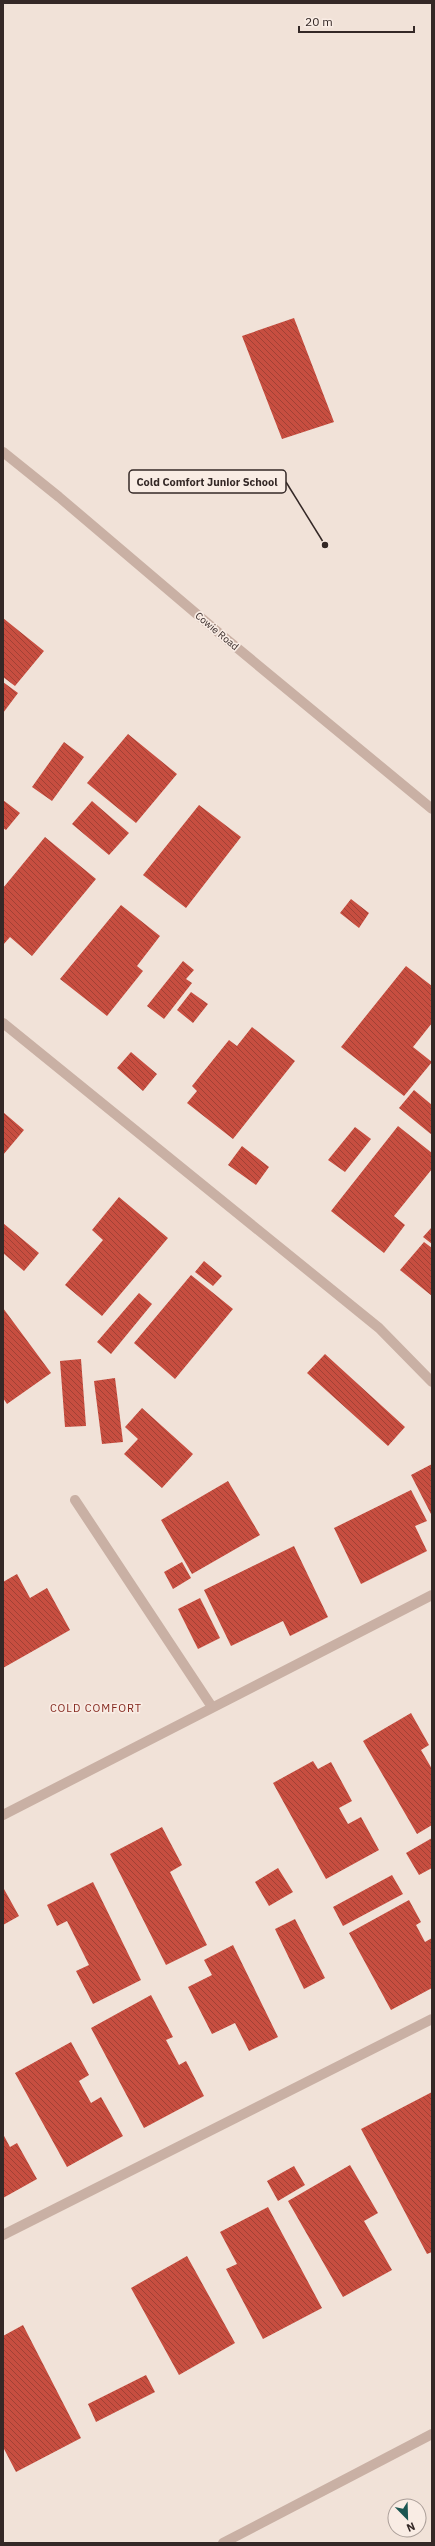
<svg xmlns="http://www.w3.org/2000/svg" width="435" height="2546" font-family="'IBM Plex Sans',sans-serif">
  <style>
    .building { fill: url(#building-back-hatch) }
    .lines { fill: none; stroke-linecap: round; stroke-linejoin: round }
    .street { stroke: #c9b0a4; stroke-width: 10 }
    .labels { text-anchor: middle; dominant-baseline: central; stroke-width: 3.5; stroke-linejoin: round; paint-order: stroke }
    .street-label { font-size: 10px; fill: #342826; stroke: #f9ece4 }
    .neighbourhood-label { font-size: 11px; letter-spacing: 1px; fill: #84281e; stroke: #f9ece4 }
    .leader { fill: none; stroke: #342826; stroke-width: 1.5 }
    .callout-dot { fill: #342826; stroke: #f9ece4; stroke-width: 1.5 }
    .callout { fill: #f9ece4; stroke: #342826; stroke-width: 1.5 }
    .callout-label { font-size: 11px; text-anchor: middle; font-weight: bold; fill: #342826 }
  </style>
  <defs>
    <pattern id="building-back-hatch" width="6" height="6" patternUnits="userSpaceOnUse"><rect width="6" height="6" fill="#c74e40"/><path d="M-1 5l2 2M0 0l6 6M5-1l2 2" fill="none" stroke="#a24135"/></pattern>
  </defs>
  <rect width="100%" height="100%" fill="#f1e2d8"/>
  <path class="building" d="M294,318L334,422L282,439L242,336Z
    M3,618L44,651L15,686L3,677Z
    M3,682L18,693L3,713Z
    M128,734L177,774L136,823L87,783Z
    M64,742L84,757L52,801L32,787Z
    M3,800L20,813L6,830L3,828Z
    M92,801L129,833L109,855L72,824Z
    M199,805L241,837L186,908L143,875Z
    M45,837L96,879L32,956L10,937L3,945V888Z
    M351,899L369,913L359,928L340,913Z
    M121,905L160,936L137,966L143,971L107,1016L60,979Z
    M183,961L194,970L186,979L192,983L164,1019L147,1006Z
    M406,966L432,986V1023L413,1047L432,1062L404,1096L341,1047Z
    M191,992L208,1004L193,1023L177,1010Z
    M252,1027L295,1061L233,1139L187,1103L197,1091L192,1086L229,1040L237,1046Z
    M131,1052L157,1074L143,1091L117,1068Z
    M414,1090L432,1105V1135L399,1108Z
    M3,1112L24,1130L3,1155Z
    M398,1126L432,1153V1169L394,1216L405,1225L384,1253L331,1211Z
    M355,1127L371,1139L345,1172L328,1160Z
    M242,1146L269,1167L256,1185L228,1165Z
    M119,1197L168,1238L102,1316L65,1285L103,1240L92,1230Z
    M3,1223L39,1253L24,1271L3,1253Z
    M432,1227V1244L423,1237Z
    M424,1242L432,1248V1296L400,1270Z
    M204,1261L222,1276L213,1286L195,1272Z
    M191,1275L233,1309L175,1379L134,1343Z
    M139,1293L152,1304L111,1354L97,1342Z
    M3,1308L51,1373L7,1404L3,1398Z
    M325,1354L405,1427L388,1446L307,1373Z
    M81,1359L86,1426L65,1427L60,1361Z
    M115,1378L123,1442L102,1444L94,1381Z
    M142,1408L193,1454L162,1488L124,1454L138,1439L125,1427Z
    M432,1464V1516L411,1475Z
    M228,1481L260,1535L192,1574L161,1520Z
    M411,1490L427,1521L415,1526L427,1551L361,1584L334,1528Z
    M294,1546L328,1617L290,1636L283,1621L231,1646L204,1590Z
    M182,1562L191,1578L173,1589L164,1572Z
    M17,1574L30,1598L47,1588L70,1630L3,1668V1582Z
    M200,1598L220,1638L198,1649L178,1609Z
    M411,1713L429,1745L421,1750L432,1769V1825L417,1834L363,1741Z
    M313,1761L318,1769L331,1762L352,1801L339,1808L348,1824L361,1817L379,1850L326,1879L273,1783Z
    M162,1827L182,1865L170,1872L207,1945L166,1965L110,1854Z
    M432,1838V1868L419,1875L406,1853Z
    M278,1868L293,1892L269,1906L255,1882Z
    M392,1875L403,1894L343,1926L333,1907Z
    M93,1882L141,1980L93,2004L76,1971L89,1965L67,1921L57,1926L47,1905Z
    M4,1889L19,1916L3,1925V1890Z
    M409,1900L421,1922L416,1925L425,1942L432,1938V1988L391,2010L349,1933Z
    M295,1919L325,1978L304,1989L275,1929Z
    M233,1945L278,2037L249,2051L235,2023L212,2034L188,1987L212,1975L204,1960Z
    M151,1995L173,2037L166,2040L179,2065L186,2061L204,2096L144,2128L91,2028Z
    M71,2042L89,2075L79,2081L91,2103L101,2097L123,2136L67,2167L15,2073Z
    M432,2092V2252L427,2254L361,2129Z
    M3,2134L10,2147L17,2143L37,2179L3,2198Z
    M350,2165L378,2213L364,2221L392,2270L343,2297L288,2201Z
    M294,2166L305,2185L278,2201L267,2181Z
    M268,2207L322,2308L263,2339L226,2269L237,2264L220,2232Z
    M187,2256L235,2343L179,2375L131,2288Z
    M23,2325L81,2438L16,2472L3,2447V2336Z
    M146,2375L155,2392L96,2422L88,2404Z"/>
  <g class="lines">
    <path class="street" d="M3,452L59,497L219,633L432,809
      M3,1023L379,1328L432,1382
      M75,1500L212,1707
      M3,1815L432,1595
      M3,2235L432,2019
      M223,2543L432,2434"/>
  </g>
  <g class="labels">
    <g class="street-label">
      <text transform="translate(217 631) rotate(40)">Cowie Road</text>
    </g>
    <g class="neighbourhood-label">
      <text x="96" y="1708">COLD COMFORT</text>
    </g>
  </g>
  <path class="leader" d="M325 545L286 482"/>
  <circle class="callout-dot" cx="325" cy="545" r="4"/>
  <rect class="callout" x="129" y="470" width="157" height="23" rx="4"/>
  <g class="callout-label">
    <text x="207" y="486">Cold Comfort Junior School</text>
  </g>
  <rect width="435" height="2546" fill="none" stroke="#342826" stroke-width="8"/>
  <g transform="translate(407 2518) rotate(157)"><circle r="19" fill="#f9ece4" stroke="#aa9e98"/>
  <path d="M0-3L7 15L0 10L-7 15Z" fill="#1b5652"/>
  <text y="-6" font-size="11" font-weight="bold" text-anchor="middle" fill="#342826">N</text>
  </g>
  <path d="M299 26v6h115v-6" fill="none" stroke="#342826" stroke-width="2"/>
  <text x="305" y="26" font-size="12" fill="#342826" stroke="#f9ece4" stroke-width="3" paint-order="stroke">20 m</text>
</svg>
